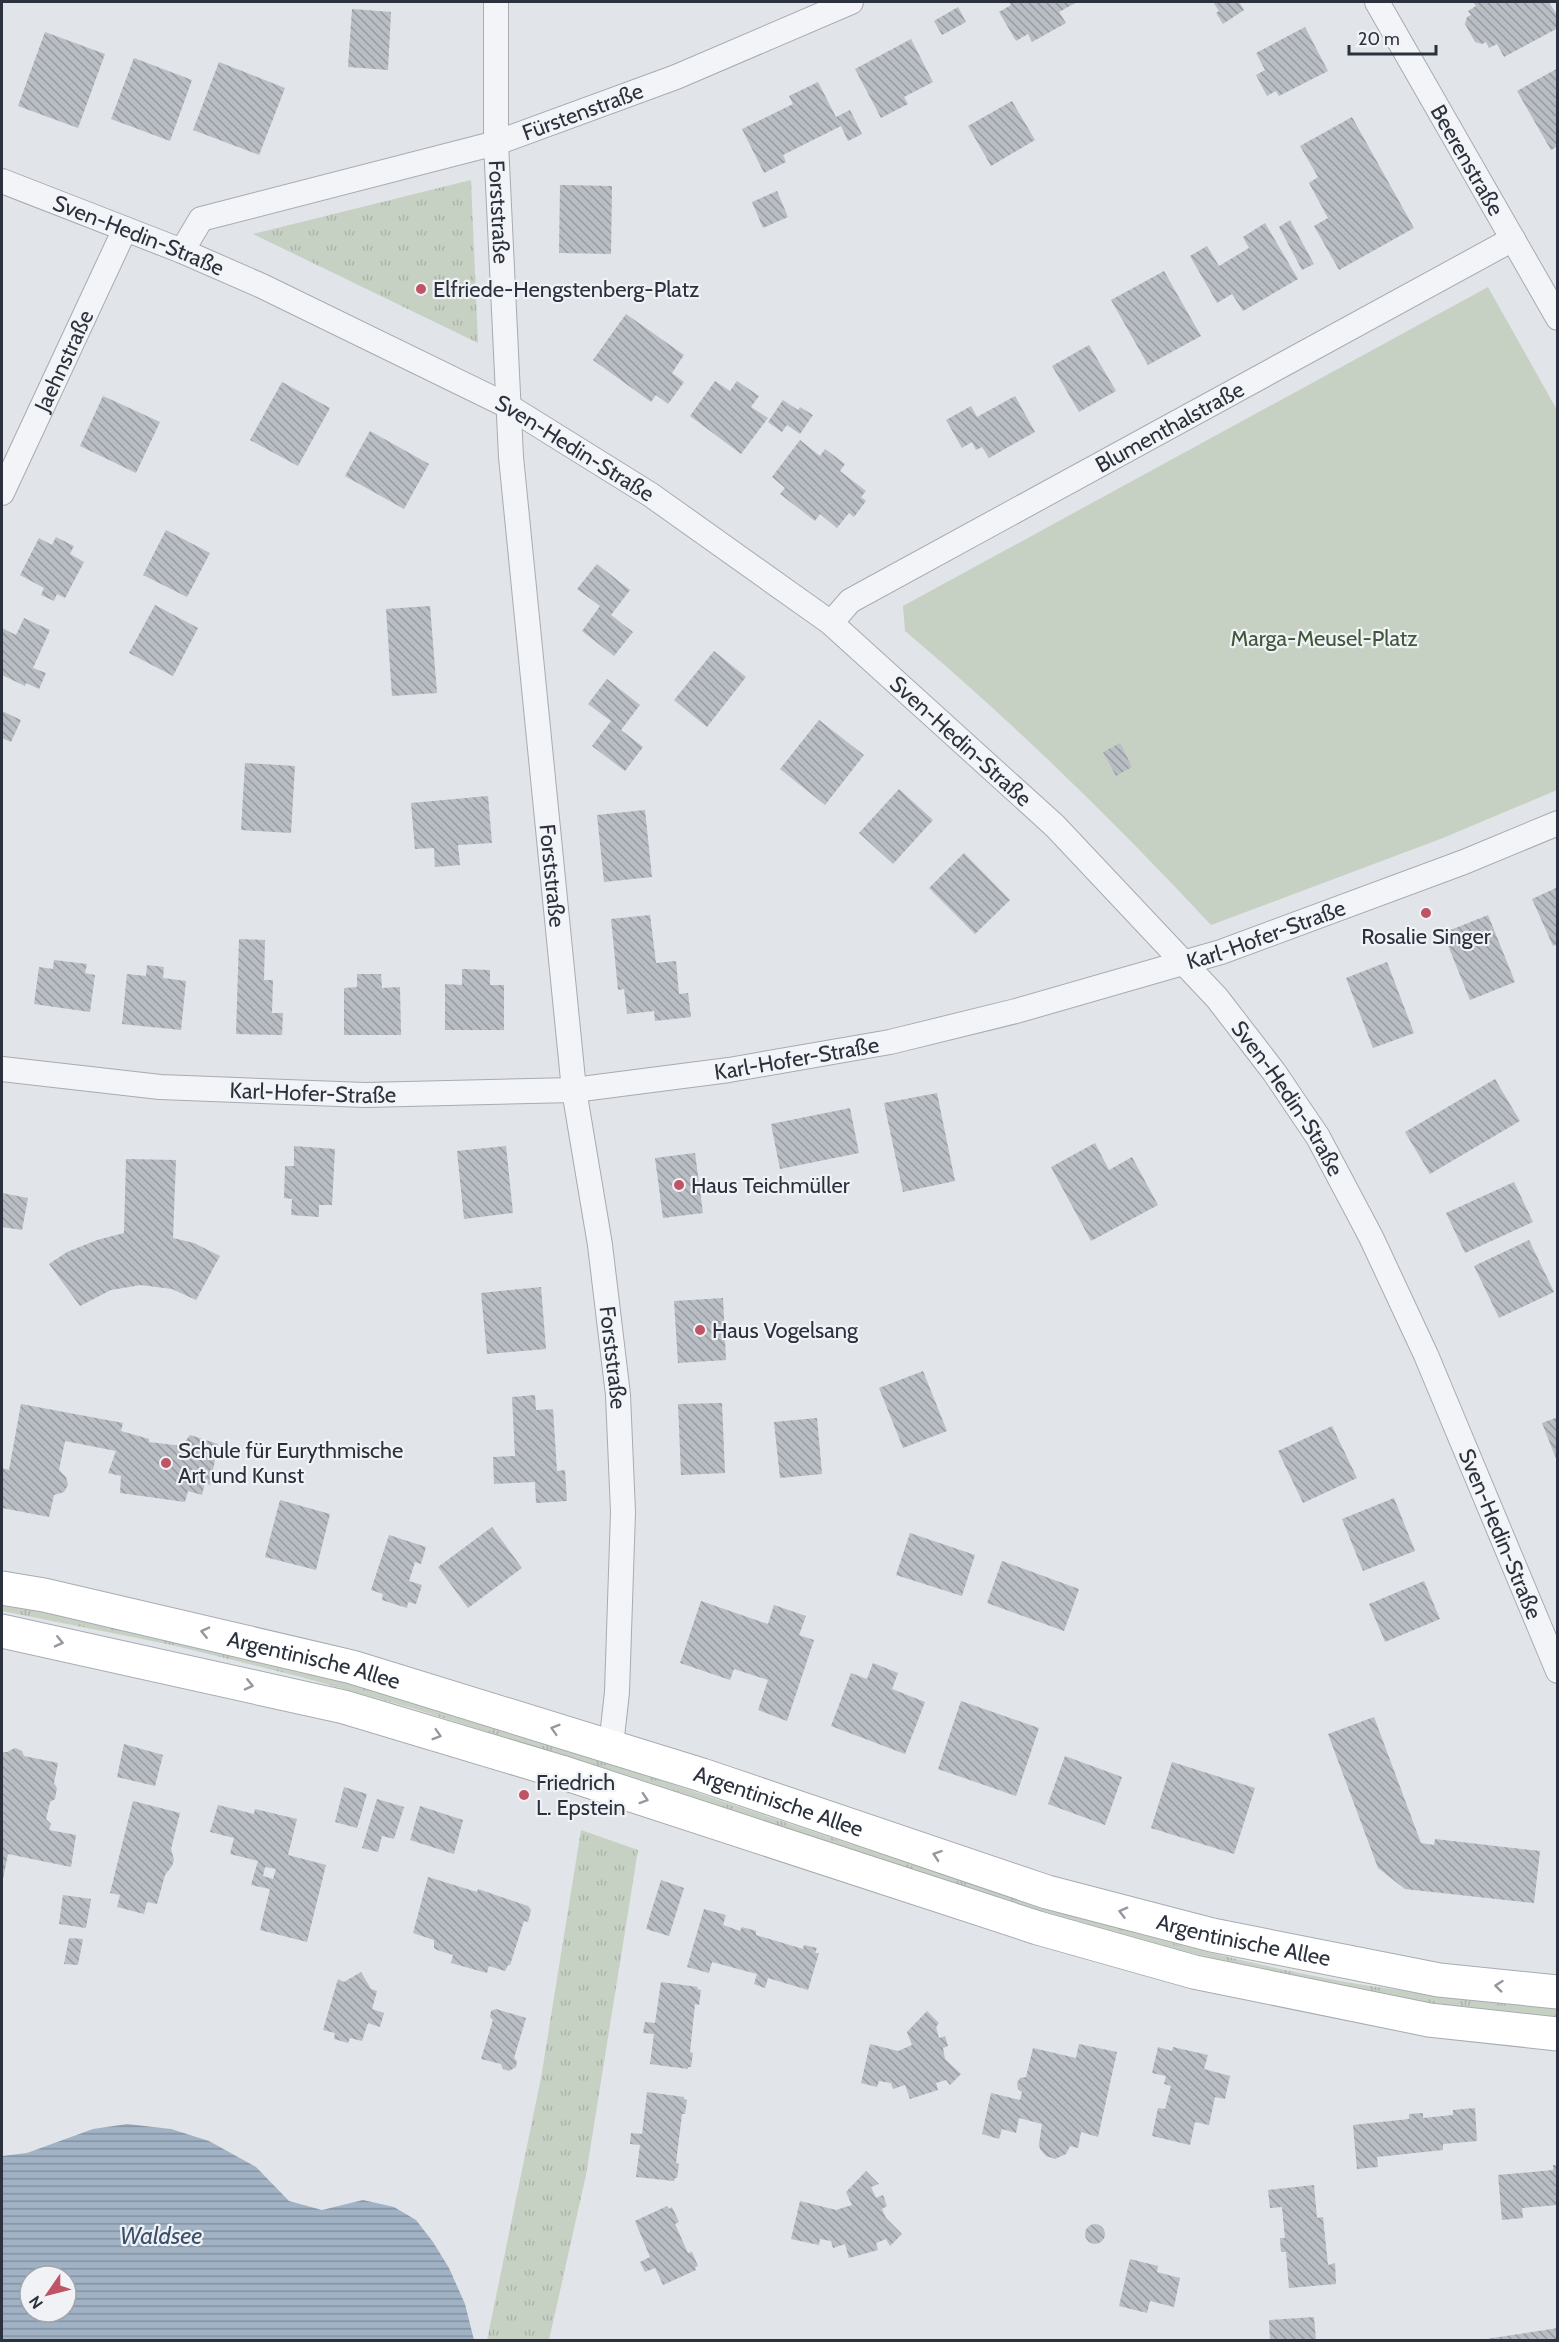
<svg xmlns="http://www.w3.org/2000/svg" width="1559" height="2342" font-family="Cabin,sans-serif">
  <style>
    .grass { fill: url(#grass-tufts) }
    .park { fill: #c7d1c3 }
    .water { fill: url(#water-rules); fill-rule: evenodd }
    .building { fill: url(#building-back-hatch); fill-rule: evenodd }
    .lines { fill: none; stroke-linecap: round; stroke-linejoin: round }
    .street-casing { stroke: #a7abb2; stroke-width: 26 }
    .secondary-casing { stroke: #a7abb2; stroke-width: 35 }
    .street { stroke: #f3f4f7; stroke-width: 24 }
    .secondary { stroke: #fff; stroke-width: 33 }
    .oneway { stroke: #95989e }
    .poi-dot { fill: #bf5465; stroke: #f0f2f6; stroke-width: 2 }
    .labels { text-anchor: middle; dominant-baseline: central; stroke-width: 4.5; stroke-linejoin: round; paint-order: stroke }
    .street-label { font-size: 22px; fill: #2b323e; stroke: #f0f2f6 }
    .poi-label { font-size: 22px; fill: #2b323e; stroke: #f0f2f6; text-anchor: start }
    .park-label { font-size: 22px; fill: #40583a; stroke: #f0f2f6 }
    .water-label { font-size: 24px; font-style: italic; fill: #3a516d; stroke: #f0f2f6 }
  </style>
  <defs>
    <pattern id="grass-tufts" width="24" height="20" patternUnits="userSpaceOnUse" patternTransform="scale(1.5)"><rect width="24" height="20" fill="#c7d1c3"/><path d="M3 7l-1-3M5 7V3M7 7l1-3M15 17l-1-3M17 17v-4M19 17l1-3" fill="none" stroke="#abb4a9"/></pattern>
    <pattern id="water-rules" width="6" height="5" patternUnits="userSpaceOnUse" patternTransform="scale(1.5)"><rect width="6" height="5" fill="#a0b2c4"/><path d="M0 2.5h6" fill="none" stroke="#8391a1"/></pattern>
    <pattern id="building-back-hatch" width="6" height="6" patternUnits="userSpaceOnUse" patternTransform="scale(1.5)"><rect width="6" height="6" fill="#b9bdc4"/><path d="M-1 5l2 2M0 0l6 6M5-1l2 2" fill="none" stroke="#979aa1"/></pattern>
  </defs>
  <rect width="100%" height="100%" fill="#e1e4e8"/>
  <path class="grass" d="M471,180L478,343L253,234Z
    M2,1604C71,1617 139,1633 207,1649C275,1665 344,1681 411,1701C574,1749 734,1806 896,1859C1049,1909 1204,1958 1364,1985C1428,1995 1493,2000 1557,2005V2023L1431,2005L1186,1952L1042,1914L633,1777L408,1707L301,1677L172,1645L2,1611Z
    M581,1830L638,1850L586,2175L549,2340H487L541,2078Z"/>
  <path class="park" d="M1488,287L1557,410V790L1443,838L1211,925C1115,822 1013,722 905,631L903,606Z"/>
  <path class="water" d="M127,2124L171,2129L209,2141L256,2167L289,2201L322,2210L363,2200L394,2207L416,2220L433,2242L449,2268L465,2304L474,2340H2V2156L27,2153L93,2129ZM30,2276H66V2312H30Z"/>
  <path class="building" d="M1009,2H1077L1059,12L1066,23L1032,42L1028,34L1016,41L999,12L1011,5Z
    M1213,2H1239L1244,10L1223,24L1216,13L1219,11Z
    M1473,2H1549L1558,17V28L1504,57L1497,44L1489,48L1486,42L1482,44L1475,42L1465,24L1467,17L1471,15L1468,11L1476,6Z
    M958,7L966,22L942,35L934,21Z
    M352,9L391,12L388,70L348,67Z
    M1305,27L1328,71L1279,96L1276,91L1267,96L1256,75L1265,70L1256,53Z
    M45,32L105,54L78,128L18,106Z
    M911,39L933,82L904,97L908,104L881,118L855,69Z
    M134,58L192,80L170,141L111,119Z
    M219,62L285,88L259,155L193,130Z
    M1558,68V146L1551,150L1517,91Z
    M818,82L836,117L850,110L862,134L848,141L841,126L783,155L786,162L764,173L742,129L793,104L789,96Z
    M1012,101L1035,140L991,166L968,126Z
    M1352,117L1414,228L1339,270L1314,226L1328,218L1309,183L1318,177L1300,146Z
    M560,185L612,186L611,254L559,253Z
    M777,191L788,217L763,228L752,202Z
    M1290,220L1314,264L1302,270L1279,227Z
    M1265,223L1298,279L1243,311L1232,294L1217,303L1190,256L1207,246L1219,266L1249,248L1243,237Z
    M1164,271L1201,336L1148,365L1111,300Z
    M626,314L684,355L672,373L684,382L668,404L656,395L651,402L593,360Z
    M1089,345L1116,391L1079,412L1052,366Z
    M715,381L730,391L737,381L759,396L751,407L768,418L741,454L690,416Z
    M282,382L330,408L298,466L250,440Z
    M103,396L160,422L136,473L80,446Z
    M1015,396L1035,432L989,458L982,447L976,450L972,442L962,448L946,420L971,406L977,417Z
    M783,400L798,410L800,407L813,415L800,434L787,425L782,432L768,422Z
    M370,431L429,464L404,509L345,476Z
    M800,440L820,456L825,449L845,464L840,471L866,491L861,497L866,501L854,517L849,513L837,528L820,514L815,521L780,494L785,488L772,477Z
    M166,530L210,553L187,597L143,575Z
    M56,537L74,546L70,554L84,562L65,598L57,594L54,601L41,595L44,588L20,575L39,538L52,545Z
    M597,564L630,590L611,615L633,632L614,656L582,631L600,606L577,589Z
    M155,605L198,628L173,676L129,653Z
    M430,606L437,693L392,696L386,609Z
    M24,618L50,630L33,668L46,673L39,689L26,683L25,686L2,675V628L16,635Z
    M714,651L746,677L707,727L674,700Z
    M607,679L640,705L621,730L643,747L625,771L592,746L611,721L588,704Z
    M2,711L21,720L11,742L2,738Z
    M819,720L864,755L825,805L780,769Z
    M1120,743L1132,767L1116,776L1103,752Z
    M245,763L295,766L291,833L241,830Z
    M899,789L933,820L893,864L859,833Z
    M488,796L492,843L458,845L460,865L435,867L434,848L415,849L411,803Z
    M645,810L652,877L604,882L597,815Z
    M964,853L1010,900L975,934L929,888Z
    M1558,887V944L1553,946L1532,899Z
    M650,915L656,963L676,961L679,994L688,993L691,1017L655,1021L654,1011L627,1014L624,989L618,990L611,919Z
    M1488,915L1515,982L1470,1000L1443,933Z
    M239,939L265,940L264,980H273L272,1013H283L282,1035L236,1034Z
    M54,960L87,964L85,973L95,975L90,1012L34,1004L39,967L53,969Z
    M1387,962L1414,1033L1373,1048L1346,978Z
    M147,965L164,967L163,978L186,981L181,1030L122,1024L127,974L146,976Z
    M462,969L490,970V985H504V1030H445V984L462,985Z
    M357,974H381L382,988L400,987L401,1035H344V988L357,987Z
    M1495,1079L1520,1121L1430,1174L1405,1132Z
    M937,1093L955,1181L903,1192L884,1103Z
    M850,1108L859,1153L780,1169L771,1124Z
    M1095,1143L1109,1170L1132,1157L1158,1205L1091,1241L1051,1167Z
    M294,1146L335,1149L332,1205H319V1217L291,1215L292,1199L284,1198L285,1166H294Z
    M506,1146L513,1213L464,1219L457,1151Z
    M695,1153L703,1213L663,1218L655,1158Z
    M126,1159L176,1160L173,1238L194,1243L220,1256L196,1300L172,1289L141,1285L111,1290L80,1306L49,1264L67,1252L97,1240L124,1233Z
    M1514,1182L1533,1222L1465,1253L1446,1213Z
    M2,1193L28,1198L22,1230L2,1227Z
    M1529,1240L1554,1292L1499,1318L1474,1266Z
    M541,1287L546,1349L487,1354L481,1293Z
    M723,1298L726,1360L678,1363L674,1301Z
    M923,1371L947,1431L903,1448L879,1388Z
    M535,1395L536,1410L553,1409L557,1471L565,1470L567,1501L536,1503L535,1482L494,1484L493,1457L515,1456L512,1397Z
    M722,1403L725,1473L681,1475L678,1404Z
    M21,1404L123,1423L121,1431L149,1439V1442L182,1446L190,1435L218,1444L210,1485L205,1483L202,1495L188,1491L185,1502L120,1493L121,1476L108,1473L116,1451L65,1441L59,1470L66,1477L68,1485L64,1492L54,1495L49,1517L2,1508V1468L9,1470Z
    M1558,1417V1461H1557L1542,1423Z
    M817,1418L822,1474L780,1478L774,1422Z
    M1332,1426L1357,1478L1303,1503L1278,1451Z
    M1394,1498L1415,1551L1363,1571L1342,1519Z
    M280,1500L330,1514L316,1570L265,1557Z
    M492,1527L522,1568L468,1608L438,1567Z
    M910,1533L975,1555L962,1596L896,1575Z
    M389,1535L426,1547L421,1564L415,1562L409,1581L422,1585L416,1604L408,1602L407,1608L382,1600L383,1594L371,1590Z
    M1002,1561L1079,1589L1064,1631L987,1603Z
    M1424,1581L1440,1619L1385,1642L1369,1604Z
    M701,1601L768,1624L774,1605L806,1616L799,1635L814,1640L787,1721L758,1710L768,1680L734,1669L730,1680L680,1663Z
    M873,1663L898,1673L892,1689L925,1702L905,1754L831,1726L851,1673L867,1679Z
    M961,1701L1039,1728L1016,1796L938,1769Z
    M1374,1717L1421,1843L1434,1845L1435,1839L1540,1851L1534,1903L1405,1889L1378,1868L1328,1734Z
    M124,1744L163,1755L155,1786L117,1777Z
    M15,1748L22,1751L24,1756L58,1763L54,1783L57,1788L55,1799L50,1802L46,1819L51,1824L49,1830L76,1835L71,1867L8,1854L3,1879L2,1752H7Z
    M1065,1756L1122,1777L1105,1825L1048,1804Z
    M1172,1762L1255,1788L1234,1854L1151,1828Z
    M344,1787L367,1794L357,1828L335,1822Z
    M377,1799L404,1807L394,1839L382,1836L378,1852L362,1848Z
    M133,1801L180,1813L171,1849L174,1860L172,1866L165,1875L157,1904L147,1902L144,1914L117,1907L120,1895L110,1893Z
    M218,1805L254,1814L255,1809L297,1819L288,1855L326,1865L307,1942L260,1930L270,1889L251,1885L258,1861L230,1854L234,1838L210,1832ZM265,1867L276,1869L273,1879L263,1876Z
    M420,1806L463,1820L454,1854L410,1840Z
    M428,1877L477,1892L478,1889L528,1906L531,1910L528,1922L524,1921L510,1965H508L505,1971L489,1966L487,1973L451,1963L453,1955L437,1950L434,1948V1940L413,1933Z
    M661,1880L684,1888L669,1936L646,1929Z
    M63,1895L91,1899L86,1928L59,1924Z
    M704,1909L726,1915L723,1925L740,1931L742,1927L756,1931V1935L803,1949L804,1945L817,1948L815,1953H819L808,1990L768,1978L765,1988L754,1984L757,1974L712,1962L709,1973L687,1967Z
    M69,1938L83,1939L78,1965L64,1964Z
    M361,1972L371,1989L377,1991L372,2009L384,2013L380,2027L368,2023L362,2041L350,2038L348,2043L334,2039L335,2033L323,2030L338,1979L344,1982Z
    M661,1982L698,1987L697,1989L701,1990L699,2005L695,2004L690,2052L693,2053L691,2067H688V2069L650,2064L654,2034L643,2033L645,2022L655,2023Z
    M496,2009L526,2018L514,2058L517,2061L516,2067L509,2071L503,2069L501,2064L481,2059L493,2020L490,2017L491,2011Z
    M927,2011L939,2023L936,2027L939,2038L945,2036L948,2046L943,2048L945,2059L961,2074L950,2085L946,2080L936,2083L938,2090L910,2099L905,2085L893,2089L891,2083L879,2081L877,2087L861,2083L870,2044L898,2051L912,2045L907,2032Z
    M1079,2044L1117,2052L1098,2137L1081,2132L1078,2148L1070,2146L1066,2154L1055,2159L1046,2156L1040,2149L1039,2144L1042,2124L1019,2118L1016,2133L1002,2129L999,2139L982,2134L991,2093L1020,2100L1022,2092L1018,2089L1017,2083L1020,2078L1026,2077L1033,2048L1076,2058Z
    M1158,2047L1172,2051L1173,2047L1208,2055L1204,2069L1230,2076L1225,2099L1215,2097L1209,2125L1195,2122L1190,2145L1152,2136L1158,2108L1165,2109L1171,2086L1164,2084L1166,2076L1152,2073Z
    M647,2092L684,2097V2099L687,2100L685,2114H682L676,2163L679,2164L677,2178H675L674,2181L636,2177L640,2145L630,2144L631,2133L642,2134Z
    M1475,2108L1477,2141L1443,2144V2150L1377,2157L1378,2167L1357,2169L1353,2125L1409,2119V2114L1423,2113V2118L1453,2115V2110Z
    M1553,2165H1558V2205L1522,2208L1523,2218L1502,2220L1498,2175L1553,2170Z
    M866,2171L879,2184L871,2187L876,2198L883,2195L887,2206L882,2209L886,2218L902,2234L890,2246L886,2239L876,2243L878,2250L849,2258L845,2244L833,2248L831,2241L820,2239L819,2245L791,2239L800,2201L836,2210L852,2205L846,2192Z
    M1314,2185L1317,2218L1323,2217L1328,2265L1335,2263L1336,2284L1289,2288L1286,2252H1281L1280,2238H1285L1282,2207L1270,2208L1268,2190Z
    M667,2206L669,2209L672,2207L679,2222L675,2224L688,2253L692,2252L698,2266L695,2267L696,2270L663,2285L655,2268L645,2272L640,2262L650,2257L635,2221Z
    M1085 2234a10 10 0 1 1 20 0a10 10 0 1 1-20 0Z
    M1130,2259L1158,2266L1157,2272L1180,2278L1174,2307L1150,2301L1147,2313L1119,2306Z
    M1314,2317L1316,2340H1270L1269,2320Z
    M1558,2328V2340H1486V2339Z"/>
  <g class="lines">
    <defs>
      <g id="street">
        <path id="s1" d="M496,2V143L511,457L574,1090L600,1245L618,1395L623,1512L617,1692L611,1746"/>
        <path id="s2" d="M1377,2L1558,318"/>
        <path id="s3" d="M2,181L182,251L262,286L508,406L651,495L831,623L1055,826L1217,998L1274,1072L1318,1137L1371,1237L1426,1355L1558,1671"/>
        <path id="s4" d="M182,251L201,219L496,143L676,77L851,2"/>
        <path id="s5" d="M2,493L125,229"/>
        <path id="s6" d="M831,623L850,601L1513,239"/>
        <path id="s7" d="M2,1069L160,1087L365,1095L574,1090L729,1070L890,1042L1016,1011L1221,952L1464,862L1558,823"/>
      </g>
      <g id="secondary">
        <path id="s8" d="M2,1588L44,1595L352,1667L702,1775L1047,1892L1212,1935L1439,1980L1558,1992"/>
        <path d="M2,1631L344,1707L561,1772L1038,1928L1194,1972L1429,2020L1558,2034"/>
      </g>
    </defs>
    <use href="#street" class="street-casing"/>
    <use href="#secondary" class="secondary-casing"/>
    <use href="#street" class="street"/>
    <use href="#secondary" class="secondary"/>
  </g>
  <defs><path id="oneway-chevron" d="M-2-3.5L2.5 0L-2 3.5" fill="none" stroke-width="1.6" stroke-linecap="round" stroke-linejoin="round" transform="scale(1.5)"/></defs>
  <g class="oneway">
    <use href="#oneway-chevron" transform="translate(205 1632) rotate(-167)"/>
    <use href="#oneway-chevron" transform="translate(59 1642) rotate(13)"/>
    <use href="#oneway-chevron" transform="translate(249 1685) rotate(13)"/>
    <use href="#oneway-chevron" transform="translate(555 1729) rotate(-163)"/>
    <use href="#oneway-chevron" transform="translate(437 1735) rotate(17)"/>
    <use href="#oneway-chevron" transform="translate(644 1799) rotate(18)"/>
    <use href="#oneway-chevron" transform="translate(937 1855) rotate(-161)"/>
    <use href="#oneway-chevron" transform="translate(1123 1912) rotate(-165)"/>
    <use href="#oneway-chevron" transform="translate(1499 1986) rotate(-174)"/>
  </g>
  <g class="poi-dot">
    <circle cx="421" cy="289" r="6"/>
    <circle cx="1426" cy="913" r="6"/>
    <circle cx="679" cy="1185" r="6"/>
    <circle cx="700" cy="1330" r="6"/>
    <circle cx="166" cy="1463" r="6"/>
    <circle cx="524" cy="1795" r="6"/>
  </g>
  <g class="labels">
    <g class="street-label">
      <text stroke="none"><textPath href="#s4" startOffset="434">Fürstenstraße</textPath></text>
      <text stroke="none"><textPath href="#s2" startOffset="182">Beerenstraße</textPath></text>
      <text stroke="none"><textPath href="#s1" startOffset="210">Forststraße</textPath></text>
      <text stroke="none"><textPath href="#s3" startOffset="147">Sven-Hedin-Straße</textPath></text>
      <text stroke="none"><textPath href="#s5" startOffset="146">Jaehnstraße</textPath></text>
      <text stroke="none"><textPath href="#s6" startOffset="393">Blumenthalstraße</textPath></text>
      <text stroke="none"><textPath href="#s3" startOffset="633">Sven-Hedin-Straße</textPath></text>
      <text stroke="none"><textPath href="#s3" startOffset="1119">Sven-Hedin-Straße</textPath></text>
      <text stroke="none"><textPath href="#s1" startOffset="876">Forststraße</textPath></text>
      <text stroke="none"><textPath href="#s7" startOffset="1284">Karl-Hofer-Straße</textPath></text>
      <text stroke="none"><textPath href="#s7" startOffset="798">Karl-Hofer-Straße</textPath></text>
      <text stroke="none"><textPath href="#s7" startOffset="312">Karl-Hofer-Straße</textPath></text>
      <text stroke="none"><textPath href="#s3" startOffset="1605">Sven-Hedin-Straße</textPath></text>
      <text stroke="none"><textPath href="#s1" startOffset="1362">Forststraße</textPath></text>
      <text stroke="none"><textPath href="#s3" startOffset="2091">Sven-Hedin-Straße</textPath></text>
      <text stroke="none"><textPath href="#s8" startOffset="320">Argentinische Allee</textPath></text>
      <text stroke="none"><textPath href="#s8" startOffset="806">Argentinische Allee</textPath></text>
      <text stroke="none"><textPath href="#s8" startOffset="1292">Argentinische Allee</textPath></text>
    </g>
    <g class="poi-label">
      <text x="433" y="289">Elfriede-Hengstenberg-Platz</text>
      <text x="1426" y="936" text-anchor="middle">Rosalie Singer</text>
      <text x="691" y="1185">Haus Teichmüller</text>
      <text x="712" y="1330">Haus Vogelsang</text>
      <text x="178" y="1450">Schule für Eurythmische<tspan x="178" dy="25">Art und Kunst</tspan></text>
      <text x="536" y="1782">Friedrich<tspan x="536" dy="25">L. Epstein</tspan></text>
    </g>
    <g class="park-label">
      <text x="1324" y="638">Marga-Meusel-Platz</text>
    </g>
    <g class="water-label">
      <text x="161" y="2235">Waldsee</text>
    </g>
  </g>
  <rect width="1559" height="2342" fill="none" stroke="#2b323e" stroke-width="6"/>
  <g transform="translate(48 2294) rotate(235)"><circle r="28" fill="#f0f2f6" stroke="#a1a5ac" stroke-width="1.5"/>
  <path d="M0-4.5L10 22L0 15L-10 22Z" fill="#bf5465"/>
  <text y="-9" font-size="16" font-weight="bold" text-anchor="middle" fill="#2b323e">N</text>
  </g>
  <path d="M1349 45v9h87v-9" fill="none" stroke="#2b323e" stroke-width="3"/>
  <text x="1358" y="45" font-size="18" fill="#2b323e" stroke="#f0f2f6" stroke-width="4.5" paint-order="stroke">20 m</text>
</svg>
